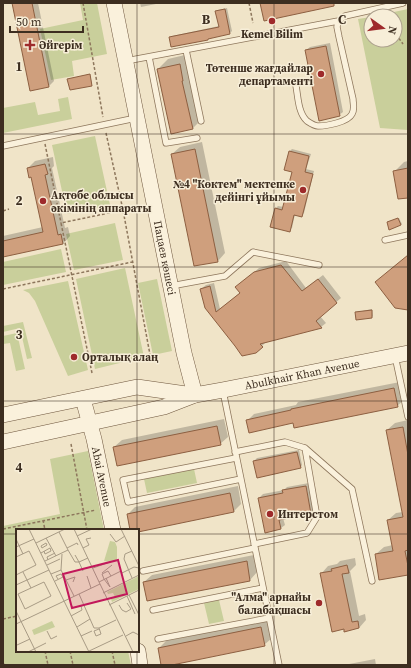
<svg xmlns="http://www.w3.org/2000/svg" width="411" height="668" font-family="'Source Serif 4',serif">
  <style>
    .green { fill: #c9cf9b }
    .shadow { fill: #0003 }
    .building { fill: #cf9f7d; stroke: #8d5f41 }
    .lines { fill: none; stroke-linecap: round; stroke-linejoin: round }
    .lane-casing { stroke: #8d765c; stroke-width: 7 }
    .secondary-casing { stroke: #6f573f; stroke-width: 16 }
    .path { stroke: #8d765c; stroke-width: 1.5; stroke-dasharray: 3 2; stroke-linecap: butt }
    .lane { stroke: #faf1dc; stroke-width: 5.5 }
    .secondary { stroke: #faf1dc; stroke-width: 15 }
    .grid { fill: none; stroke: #3d2e20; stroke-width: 1; stroke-opacity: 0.55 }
    .poi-dot { fill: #9e2a2b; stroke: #f7eed8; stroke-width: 1.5 }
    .labels { text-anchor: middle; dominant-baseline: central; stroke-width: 3; stroke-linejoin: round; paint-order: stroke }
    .poi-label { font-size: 11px; font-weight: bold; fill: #3d2e20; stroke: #f7eed8; text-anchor: start }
    .street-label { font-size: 11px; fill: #3d2e20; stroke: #f7eed8 }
    .inset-road { fill: none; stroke: #a89b85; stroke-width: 1 }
    .view { fill: #c2185b; fill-opacity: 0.15; stroke: #c2185b; stroke-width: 2 }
    .inset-edge { fill: none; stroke: #3d2e20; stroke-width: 2 }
    .grid-label { font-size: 13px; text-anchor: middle; font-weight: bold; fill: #3d2e20; stroke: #f7eed8; stroke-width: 3; stroke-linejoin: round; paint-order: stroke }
  </style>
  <rect width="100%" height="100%" fill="#f0e4c8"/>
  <path class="green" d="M80,3H97L107,54L72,61L74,76L51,80L40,29L83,20Z
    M408,9V130L380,128L358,19L371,17V40H395V16H375Z
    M68,97L72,119L3,133V108L35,102L38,115L60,111L58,99Z
    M95,136L110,205L67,214L52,145Z
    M115,223L123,260L74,270L66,234Z
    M61,249L66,272L3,285V262Z
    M125,268L144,357L95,369L76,279Z
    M157,279L172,351L153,355L138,283Z
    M68,281L88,370L68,376L35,301L29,293L23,290Z
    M23,322L32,358L27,359L20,328L3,332V326Z
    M17,333L25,369L16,371L10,343L3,344V336Z
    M88,451L104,530H17V651H128L131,665H3V526L60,514L50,459Z
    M194,469L197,483L147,493L144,479Z
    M219,600L224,621L209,624L204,603Z"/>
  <path class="shadow" d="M13,3H38L54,81L49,86Z
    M140,3H161L141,7Z
    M227,8L232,31L230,33L170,38L172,36L219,26L216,12L218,10Z
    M330,43L343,112L339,115L306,50L310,47Z
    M189,54L203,118L193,128L158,69L168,59Z
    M90,74L92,84V85L68,79Z
    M202,142L225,253L218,261L172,154L180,147Z
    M292,149L311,154L306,169L314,171L304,213L301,216L295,214L292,228L289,230L271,226L276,208L278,206L284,207L293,171L290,151Z
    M53,157L54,166L52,168L65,228L68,227L70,236L63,244L3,256V236L43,227L32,176L28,168L35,161Z
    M408,161V197L394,172L404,162Z
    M399,218L402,224L401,225L388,222Z
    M286,261L306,288L323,275L341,298L320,316L326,323L321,327L266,341V342L262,346L242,355L201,289L206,285L214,283L220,309L241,292V283L259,268Z
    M372,309L373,316L372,317L356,313L357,312Z
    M400,382L404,400L397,406L294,422L248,420L254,414L296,405L298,402Z
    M224,419L228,437L220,444L114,447L122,440Z
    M408,420V574L376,554L384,547L393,545L388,520L396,513L403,512L387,430L395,423Z
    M299,450L302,465L300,468L254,461L257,458Z
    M309,483L314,509L310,513L283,518L285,525L281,528L266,532L259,498L263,494L284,490L287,487Z
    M238,486L241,504L234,511L138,531L131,530L128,514L135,507Z
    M254,555L257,572L250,580L148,600L144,582L152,575Z
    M355,558L356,565L350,571L359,616L365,614L366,620L359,628L345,630L321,574L328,566L337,564L340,561Z
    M268,620L272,638L264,645L167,665H162L159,648L166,641Z
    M375,659L376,665H344Z"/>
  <path class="building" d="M12,3H32L49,87L30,91Z
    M260,3H334V6L264,21Z
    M225,9L230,34L208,39V40L171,47L169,37L219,27L215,11Z
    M326,46L340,116L319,121L305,50Z
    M180,64L183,81H182L193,129L171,134L157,69Z
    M90,74L92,86L70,90L67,79Z
    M195,149L218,262L194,266L171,154Z
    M289,151L309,156L305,172L313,174L302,217L294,215L290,232L270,227L275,208L282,210L292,172L284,170Z
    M45,164L48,174L45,175L58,235L61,234L63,244L3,257V241L43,232L31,177L29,178L27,168Z
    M408,168V198L398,199L393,171Z
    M398,218L401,225L389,230L387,222Z
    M408,255V310L395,308L375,282Z
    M281,265L302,291L318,279L337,303L316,321L322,328L260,344L263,347L256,353L242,356L235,346L205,308L200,289L210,286L216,312L240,293L235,287L254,272Z
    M372,310V318L356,320L355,312Z
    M394,388L398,407L294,428L293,423L249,433L246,420L291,410V409Z
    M217,426L221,445L117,466L113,447Z
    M403,427L408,455V550L405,551L408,566V575L379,580L375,554L393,551L387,520L403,517L386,430Z
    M297,452L301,468L257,478L253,461Z
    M306,486L311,514L279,520L281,529L265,533L258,498L283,493L282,490Z
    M230,493L234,512L138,532V530H130L127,514Z
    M247,561L250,581L147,601L143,582Z
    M347,565L349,573L342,574L352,622L358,621L359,628L344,632V629L332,632L320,573L332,571L331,569Z
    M261,627L265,646L172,665H161L158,648Z"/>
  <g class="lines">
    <defs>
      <path id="lane" d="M186,50L201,121
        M149,57L166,143L197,138
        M126,61L338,21
        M296,86C298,96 298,113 307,121C310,123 315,126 318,126C327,126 348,122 352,114C355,109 353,104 353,99L339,37L337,27L338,21L345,16L403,3
        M3,146L136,118
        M385,240L408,235
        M171,286L225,276L253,252L319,265
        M395,356L408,417
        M223,391L279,665
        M305,448L352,489L372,581
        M235,452L285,442L305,448L317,517L307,533L254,544
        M236,458L123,480L128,502L241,479
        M143,571L255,548
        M153,610L263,588
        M158,639L269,618"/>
      <g id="secondary">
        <path id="s1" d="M114,3L184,353L195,395"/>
        <path id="s2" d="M83,399L94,439L113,530"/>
        <path d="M3,415L137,387L193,395"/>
        <path id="s3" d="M3,442L164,407L195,395L223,390L408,353"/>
        <path d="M138,651L140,665"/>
      </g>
    </defs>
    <use href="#lane" class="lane-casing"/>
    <use href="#secondary" class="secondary-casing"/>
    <path class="path" d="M83,3L103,117
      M249,3L253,23
      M395,29L398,37L403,44
      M106,133L123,210L151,360
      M45,144L61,223
      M3,211L9,209
      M3,289L132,262
      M92,373L61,223L123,210
      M71,444L87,530
      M43,520L45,530
      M3,529L96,510
      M3,619L17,616
      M45,651L48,665
      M70,651L73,665
      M112,651L115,665
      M3,662L4,665"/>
    <use href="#lane" class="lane"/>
    <use href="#secondary" class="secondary"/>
  </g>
  <path class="grid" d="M137,3V530M274,3V665M3,134H408M3,267H408M3,401H408M3,534H17M138,534H408M137,651V665"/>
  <g class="poi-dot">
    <circle cx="272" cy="21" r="4"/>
    <path d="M28 39h4v4h4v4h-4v4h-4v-4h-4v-4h4z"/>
    <circle cx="321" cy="74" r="4"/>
    <circle cx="303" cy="190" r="4"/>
    <circle cx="43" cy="201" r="4"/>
    <circle cx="74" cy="357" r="4"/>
    <circle cx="270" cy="514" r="4"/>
    <circle cx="319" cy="603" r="4"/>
  </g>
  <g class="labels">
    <g class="poi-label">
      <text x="272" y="34" text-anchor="middle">Kemel Bilim</text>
      <text x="39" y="45">Әйгерім</text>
      <text x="313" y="68" text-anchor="end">Төтенше жағдайлар<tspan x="313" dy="13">департаменті</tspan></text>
      <text x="295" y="184" text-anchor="end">№4 "Көктем" мектепке<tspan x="295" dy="13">дейінгі ұйымы</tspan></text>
      <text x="51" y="195">Ақтөбе облысы<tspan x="51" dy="13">әкімінің аппараты</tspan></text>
      <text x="82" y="357">Орталық алаң</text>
      <text x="278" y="514">Интерстом</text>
      <text x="311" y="597" text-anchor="end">"Алма" арнайы<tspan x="311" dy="13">балабақшасы</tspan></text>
    </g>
    <g class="street-label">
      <text stroke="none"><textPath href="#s1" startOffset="260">Пацаев көшесі</textPath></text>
      <text stroke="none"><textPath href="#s3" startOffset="307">Abulkhair Khan Avenue</textPath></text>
      <text stroke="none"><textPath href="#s2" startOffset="80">Abai Avenue</textPath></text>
    </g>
  </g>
  <g transform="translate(16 529)">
    <rect width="123" height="123" fill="#f0e4c8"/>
    <path d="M94,12L99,13L101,18V30L97,33L88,32ZM123,47V60L96,73L95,70L99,68L97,64L92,65L91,63ZM36,92L39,98L18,106L16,101Z" fill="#c9cf9b"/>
    <path class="inset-road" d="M13,0L48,72M58,0L84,55M105,0L123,37M94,5L100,13L109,7M61,7L76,0M30,9L40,27M0,10L7,25M20,14L49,0M30,14L31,16L26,19L25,17ZM0,18L18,10M51,19L61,14L62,16M67,19L73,16L70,10L75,9M52,21L59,33H63L67,42M116,22L109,25L108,30L116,49M25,24L34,19L35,22L29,25L28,22M59,26L63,33L72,29M0,28L13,22L20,36L0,46M32,31L31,28L39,24M29,32L52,21L43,3M31,36L44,30M77,39L94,33M45,41L50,51L59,48L57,53M7,43L15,59M86,44L96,36M35,45L45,41L46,25M71,47L75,59M88,50L94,58L90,49M88,50L86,45L92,42L95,47M50,51L58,67M39,52L47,48L45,45L40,47L42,50M28,53L35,67L9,80L2,65ZM83,53L105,42L106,44L118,38L123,39M84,55L117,123M0,56L33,41M87,64L123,46M63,65L78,99H83M113,66L123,86M111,67L119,85M48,72L73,123M93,76L123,61M103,76L106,81L110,83L115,80L111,74M0,82L20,123M55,87L66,81L65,77M0,95L84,55M61,98L74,90M83,100L78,102L80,107L85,105L83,99L100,91M31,102L35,110L41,107M65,107L76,102M110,107L117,103L123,106M1,116L14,110M12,123L30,114M71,123L107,106"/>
    <path class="view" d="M102,31L111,65L56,79L47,45Z"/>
    <rect width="123" height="123" class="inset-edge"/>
  </g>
  <g class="grid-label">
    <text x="206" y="24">B</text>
    <text x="342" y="24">C</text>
    <text x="19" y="71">1</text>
    <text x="19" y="205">2</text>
    <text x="19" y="339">3</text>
    <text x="19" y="472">4</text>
  </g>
  <rect width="411" height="668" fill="none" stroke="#3d2e20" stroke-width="8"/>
  <g transform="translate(383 28) rotate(104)"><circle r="19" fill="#f7eed8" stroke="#ada18e"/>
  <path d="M0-3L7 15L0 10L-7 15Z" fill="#9e2a2b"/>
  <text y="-6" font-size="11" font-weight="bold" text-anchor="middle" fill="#3d2e20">N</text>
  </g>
  <path d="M10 26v6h73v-6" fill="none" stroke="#3d2e20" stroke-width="2"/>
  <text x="16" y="26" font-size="12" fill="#3d2e20" stroke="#f7eed8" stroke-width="3" paint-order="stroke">50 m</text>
</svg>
